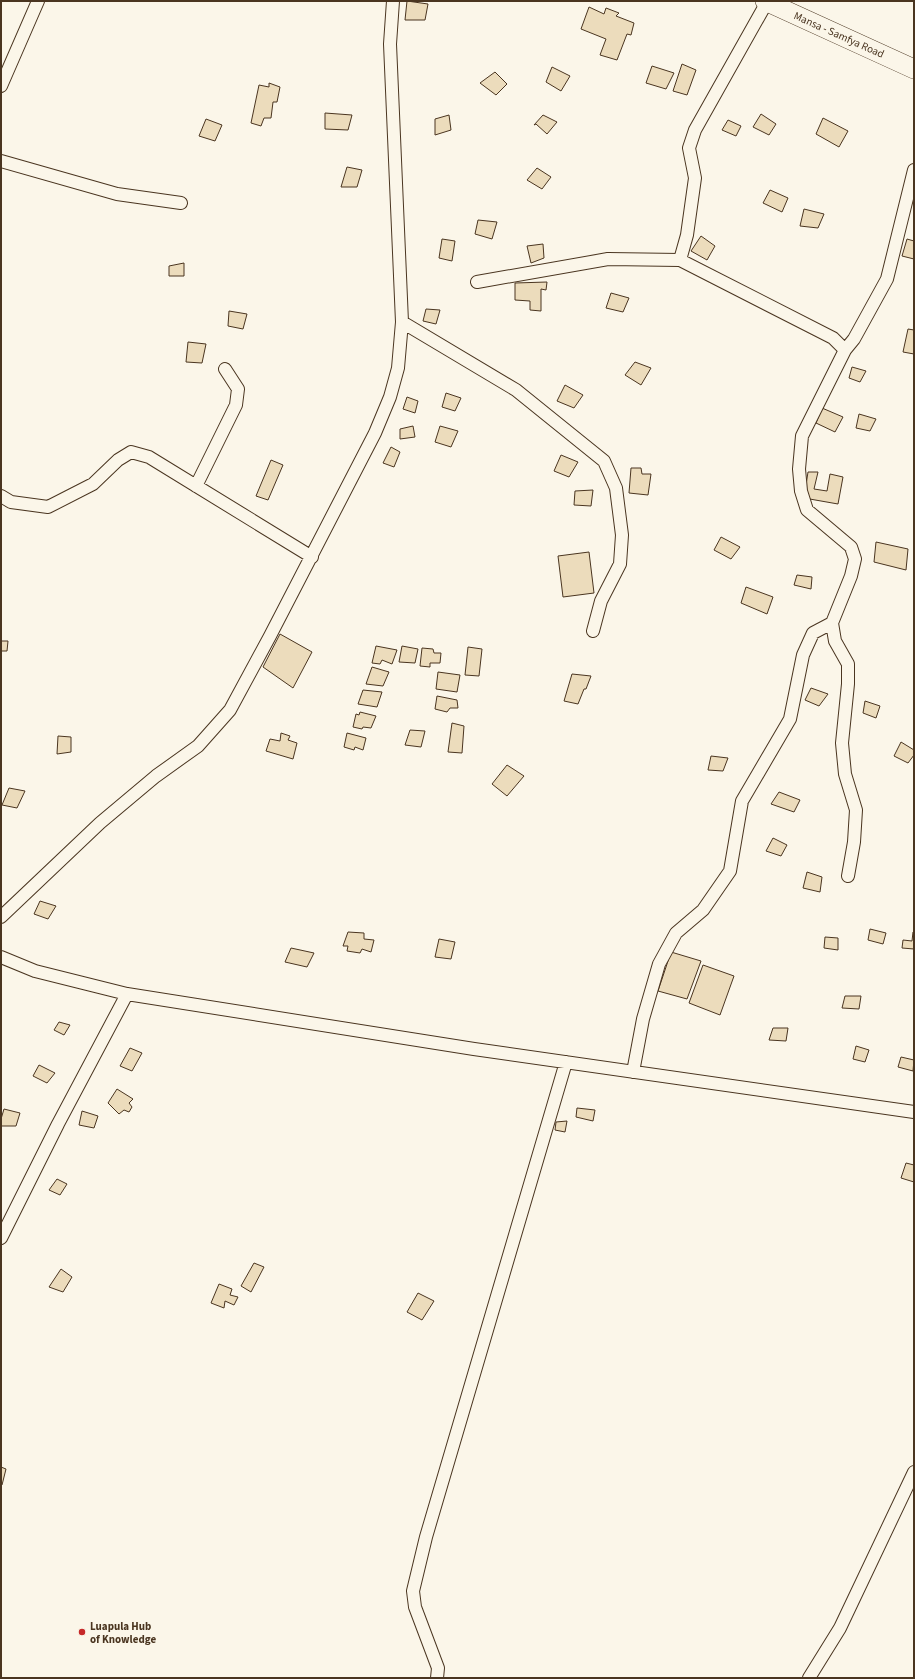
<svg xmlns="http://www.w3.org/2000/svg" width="915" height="1679" font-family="'Source Sans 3',sans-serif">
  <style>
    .building { fill: #ecdcbc; stroke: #4a3520 }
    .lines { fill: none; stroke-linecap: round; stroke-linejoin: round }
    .street-casing { stroke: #4a3520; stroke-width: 14 }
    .primary-casing { stroke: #4a3520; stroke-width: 20 }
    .street { stroke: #fbf6e9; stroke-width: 12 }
    .primary { stroke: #fbf6e9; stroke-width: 19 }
    .poi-dot { fill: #c62828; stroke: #fbf6e9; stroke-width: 1.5 }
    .labels { text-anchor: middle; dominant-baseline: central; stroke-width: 3; stroke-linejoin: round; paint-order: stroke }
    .street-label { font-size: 11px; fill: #4a3520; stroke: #fbf6e9 }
    .poi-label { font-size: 11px; font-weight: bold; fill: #4a3520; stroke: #fbf6e9; text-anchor: start }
  </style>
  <rect width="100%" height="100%" fill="#fbf6e9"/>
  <path class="building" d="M407,1L428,4L425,20H405Z
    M589,7L604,14L606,8L619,13L616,16L634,23L631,35L627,34L617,60L600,55L606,39L581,29Z
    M682,64L696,70L687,95L673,91Z
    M652,66L674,73L666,89L646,83Z
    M552,67L570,76L561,91L546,82Z
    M495,72L507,84L496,95L480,83Z
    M269,83L280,87L277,102H273L271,118H264L261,126L251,123L259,85L269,87Z
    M325,113L352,115L348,130L325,129Z
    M761,114L776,124L769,135L753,127Z
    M449,115L451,130L435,135V119Z
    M543,115L557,122L547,134L536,124L534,125Z
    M823,118L848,131L839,147L816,134Z
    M206,119L222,125L215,141L199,136Z
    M728,120L741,126L736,136L722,130Z
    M347,167L362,170L357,187H341Z
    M537,168L551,177L542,189L527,180Z
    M770,190L788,198L782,212L763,203Z
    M804,209L824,214L818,228L800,226Z
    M478,220L497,222L492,239L475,234Z
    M701,236L715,246L707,260L691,251Z
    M442,239L455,241L452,261L439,258Z
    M907,239L914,241V259L902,256Z
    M543,244L544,258L531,263L527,246Z
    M184,263V276H169V266Z
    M547,282L546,290L541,289V311L530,310V301L515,300V283Z
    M611,293L629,298L623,312L606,308Z
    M426,309L440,310L436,324L423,321Z
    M229,311L247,314L243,329L228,326Z
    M908,329L914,330V354L903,352Z
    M188,342L206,344L202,363L186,362Z
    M635,362L651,368L641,385L625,375Z
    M852,367L866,371L860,382L849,378Z
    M565,385L583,395L574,408L557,401Z
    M446,393L461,398L455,411L442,407Z
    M407,397L418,401L415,413L403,409Z
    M822,408L843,417L835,432L816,423Z
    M859,414L876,419L870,431L856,428Z
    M413,426L415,437L400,439V429Z
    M440,426L458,431L451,447L435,442Z
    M391,447L400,452L394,467L383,463Z
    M561,455L578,462L569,477L554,471Z
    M271,460L283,465L268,500L256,496Z
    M631,468H641L642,474H651L648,495L629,493Z
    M808,472H818L814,489L827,491L830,474L843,477L838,504L804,498Z
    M593,490L591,506L574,505L575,491Z
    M721,537L740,547L731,559L714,550Z
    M876,542L908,549L906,570L874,562Z
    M589,552L594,593L563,597L558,556Z
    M797,575L812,577L811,589L794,585Z
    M746,587L773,597L767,614L741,603Z
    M280,634L312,652L293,688L263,667Z
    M1,641H8L7,651H1Z
    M376,646L397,650L392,664L382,660L380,664L372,663Z
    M402,646L418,649L415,663L399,662Z
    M468,647L482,649L479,676L465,675Z
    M422,648L433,649L434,653H441L440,663H430V667L420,666Z
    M372,667L389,672L383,686L366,684Z
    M438,672L460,675L457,692L436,689Z
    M572,674L591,676L586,689H584L578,704L564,701Z
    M811,688L828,694L819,706L805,700Z
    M363,690L382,692L377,707L358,704Z
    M437,696L457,700L458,708H450L447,712L435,709Z
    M865,701L880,706L876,718L863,713Z
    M360,712L376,716L371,728L363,727L362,729L353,727L356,714L359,715Z
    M452,723L464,726L462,753L448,752Z
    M410,730L425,731L421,747L405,745Z
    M281,733L290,736L288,740L297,743L293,759L266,751L270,739L280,741Z
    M347,733L366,738L363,750L355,747L354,750L344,747Z
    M58,736L71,737V752L57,754Z
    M901,742L914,750V755L908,763L894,756Z
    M711,756L728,758L723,771L708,770Z
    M507,765L524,776L507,796L492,784Z
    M9,788L25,791L17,808L2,805Z
    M779,792L800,800L794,812L771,804Z
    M773,838L787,845L781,856L766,851Z
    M807,872L822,877L820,892L803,888Z
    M40,901L56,906L48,919L34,914Z
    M870,929L886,933L883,944L868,940Z
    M348,932L364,933V939L374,940L371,952L362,949L360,953L347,951L348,946H343Z
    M913,932H914V949L902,948L903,940L912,941Z
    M825,937L838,938V950L824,948Z
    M439,939L455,942L451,959L435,957Z
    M291,948L314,953L307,967L285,962Z
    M671,952L701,961L687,999L658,991Z
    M703,965L734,976L720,1015L689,1003Z
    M845,996H861L859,1009L842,1008Z
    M59,1022L70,1025L64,1035L54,1030Z
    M773,1028H788L786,1041L769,1040Z
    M856,1046L869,1050L865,1062L853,1059Z
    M130,1048L142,1053L132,1071L120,1066Z
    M901,1057L914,1060L913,1071L898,1067Z
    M39,1065L55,1073L47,1083L33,1076Z
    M117,1089L133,1099L129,1103L132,1107L129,1112L124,1110L119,1114L108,1103Z
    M577,1108L595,1110L593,1121L576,1117Z
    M4,1109L20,1113L16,1126H1V1119Z
    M82,1111L98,1116L94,1128L79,1125Z
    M567,1121L565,1132L555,1130L556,1122Z
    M906,1163L914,1165V1182L901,1178Z
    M57,1179L67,1184L60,1195L49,1190Z
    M254,1263L264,1267L251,1292L241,1286Z
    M61,1269L72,1277L63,1292L49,1287Z
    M219,1284L232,1289L230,1295L238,1297L234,1305L225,1301L224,1308L211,1303Z
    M418,1293L434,1301L422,1320L407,1312Z
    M1,1467L6,1469L2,1485H1Z"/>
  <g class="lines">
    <defs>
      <path id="street" d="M1,86L38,1
        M1,161L117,194L181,203
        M680,260L687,235L695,178L689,148L695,130L767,2
        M477,282L608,259L680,260L833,338L845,350L854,339L887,279L914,170
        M402,322L516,390L604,461L616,488L622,535L620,564L601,601L593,631
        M845,350L802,436L799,469L801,491L807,510L851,547L855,559L851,576L832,623L835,641L848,664V684L842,743L845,774L856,810L854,842L848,876
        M196,486L236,405L238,389L225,369
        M1,496L11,502L48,507L93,484L118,460L131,452L149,457L312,557
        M1,917L100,823L156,776L198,746L230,710L270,636L375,433L390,397L398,368L402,322L390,44L393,1
        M1,957L35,971L127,994L474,1049L914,1112
        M633,1072L643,1019L659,964L676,933L703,910L730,871L742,801L790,719L803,655L813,633L832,623
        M1,1238L58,1124L127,994
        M437,1678L438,1668L415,1607L413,1591L426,1537L566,1062
        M809,1678L840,1628L914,1472"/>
      <path id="primary" d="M765,1L914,69"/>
    </defs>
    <use href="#street" class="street-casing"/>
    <use href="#primary" class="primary-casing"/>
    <use href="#street" class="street"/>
    <use href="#primary" class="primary"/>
  </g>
  <circle class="poi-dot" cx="82" cy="1632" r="4"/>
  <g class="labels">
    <g class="street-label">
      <text transform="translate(839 35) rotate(24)">Mansa - Samfya Road</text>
    </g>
    <g class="poi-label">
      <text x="90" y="1626">Luapula Hub<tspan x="90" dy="13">of Knowledge</tspan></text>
    </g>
  </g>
  <rect width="915" height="1679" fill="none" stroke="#4a3520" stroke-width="4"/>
</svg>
